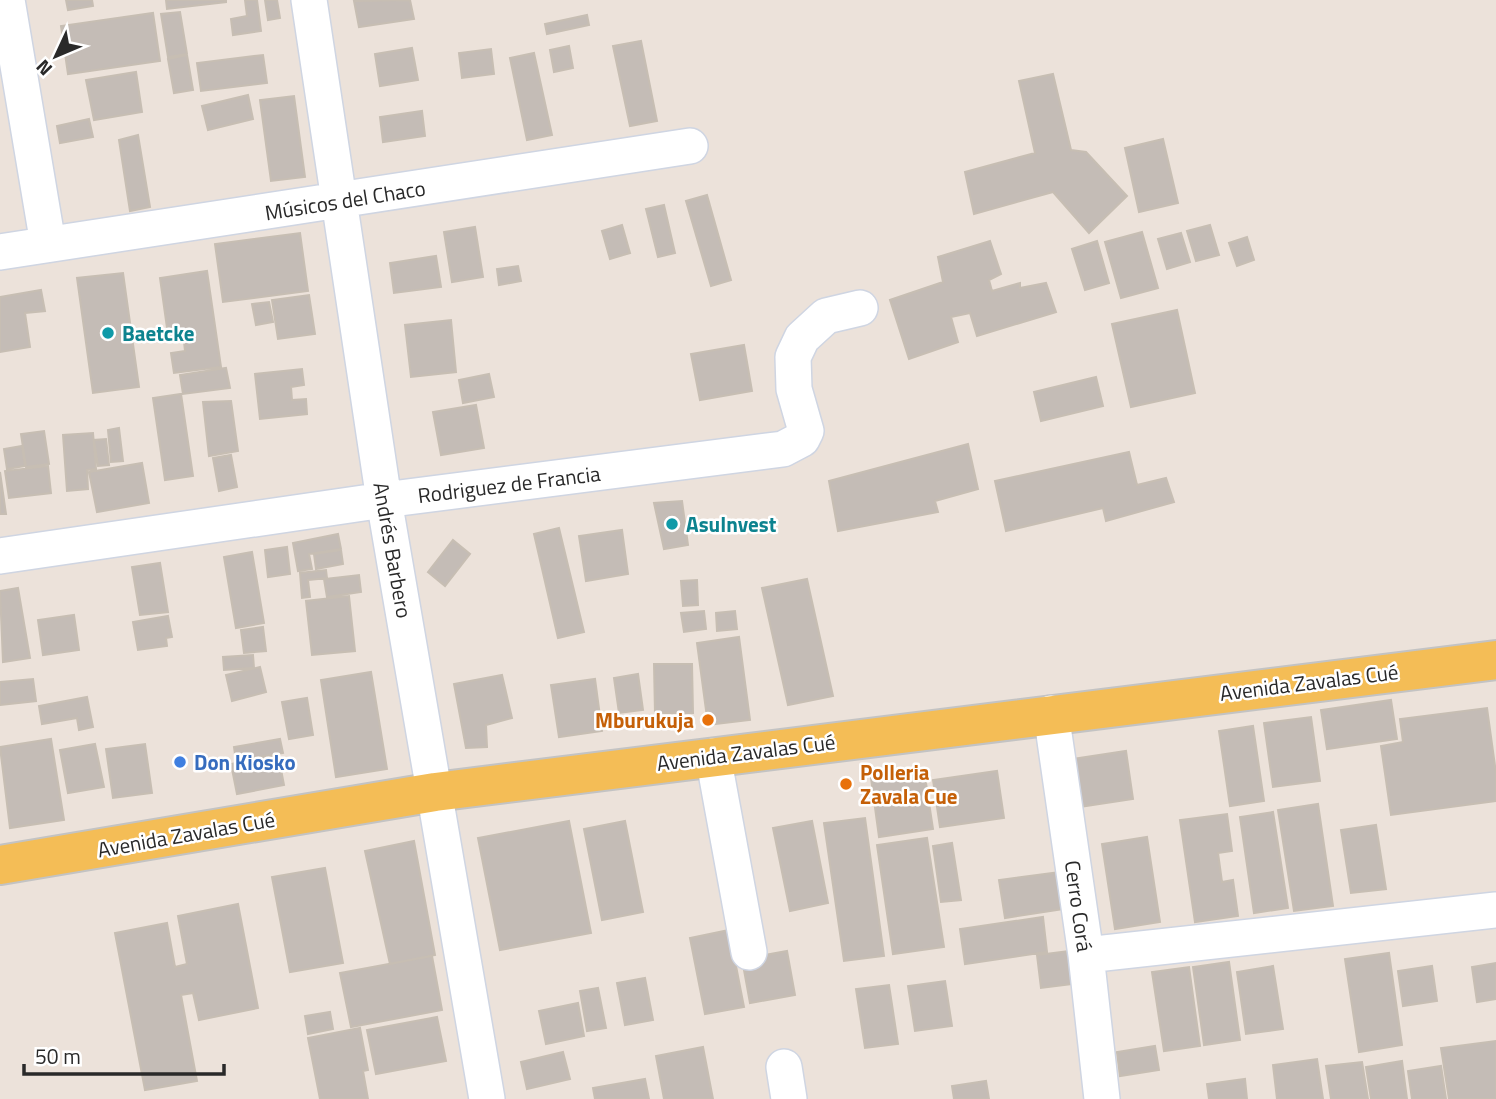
<svg xmlns="http://www.w3.org/2000/svg" width="1496" height="1099" font-family="'Titillium Web',sans-serif">
  <style>
    .building { fill: #c4bcb6; stroke: #c7beb3; stroke-width: 2 }
    .lines { fill: none; stroke-linecap: round; stroke-linejoin: round }
    .minor-casing { stroke: #cfd5e2; stroke-width: 38 }
    .major-casing { stroke: #c3c3c3; stroke-width: 42 }
    .minor { stroke: #fff; stroke-width: 35 }
    .major { stroke: #f4bd56; stroke-width: 38 }
    .culture-dot { fill: #0f9aa8; stroke: #fff; stroke-width: 2.5 }
    .food-dot { fill: #e8710a; stroke: #fff; stroke-width: 2.5 }
    .shop-dot { fill: #3f7fe0; stroke: #fff; stroke-width: 2.5 }
    .labels { text-anchor: middle; dominant-baseline: central; stroke-width: 5; stroke-linejoin: round; paint-order: stroke }
    .street-label { font-size: 21px; fill: #292929; stroke: #fff }
    .culture-label { font-size: 21px; font-weight: bold; fill: #0d838f; stroke: #fff; text-anchor: start }
    .food-label { font-size: 21px; font-weight: bold; fill: #c56008; stroke: #fff; text-anchor: end }
    .shop-label { font-size: 21px; font-weight: bold; fill: #366cbe; stroke: #fff; text-anchor: start }
  </style>
  <rect width="100%" height="100%" fill="#ece2da"/>
  <path class="building" d="M66,0H92L93,6L68,10Z
    M166,0H226V2L167,9Z
    M245,0H257L261,31L233,35L231,19L247,16Z
    M265,0H277L280,18L268,20Z
    M410,0L414,19L359,27L354,1Z
    M180,12L187,54L168,57L161,14Z
    M153,13L160,61L68,74L61,26Z
    M587,15L589,25L547,34L545,24Z
    M641,41L657,121L630,126L613,46Z
    M569,46L573,68L554,72L550,50Z
    M412,48L418,80L380,86L375,54Z
    M491,49L494,74L462,78L459,53Z
    M534,53L552,135L527,140L510,58Z
    M187,55L193,90L174,93L168,59Z
    M263,55L267,83L201,91L197,63Z
    M136,72L142,112L94,120L86,80Z
    M1053,74L1071,150L1086,152L1127,196L1089,233L1053,192L974,214L965,172L1035,153L1019,81Z
    M248,95L253,119L208,130L202,106Z
    M294,96L305,177L271,181L260,100Z
    M422,111L425,136L383,142L380,117Z
    M89,119L93,137L60,143L57,126Z
    M138,135L150,207L130,211L119,140Z
    M1163,139L1178,203L1139,212L1125,148Z
    M707,195L731,280L711,286L686,201Z
    M664,205L675,253L658,257L646,209Z
    M622,225L630,253L610,259L602,231Z
    M1210,225L1219,255L1196,261L1187,231Z
    M475,227L483,277L452,282L444,232Z
    M1142,232L1158,288L1121,298L1105,242Z
    M300,233L308,291L223,302L215,244Z
    M1181,233L1190,262L1167,269L1158,239Z
    M1247,237L1254,260L1237,266L1229,243Z
    M990,241L1001,274L989,280L992,291L1020,283V288L1046,283L1056,312L977,336L970,313L951,317L958,342L909,359L890,300L943,282L938,257Z
    M1097,241L1109,283L1085,290L1072,249Z
    M436,256L441,287L394,293L390,263Z
    M518,266L521,281L499,285L497,269Z
    M207,271L221,367L174,373L171,353L185,351L183,333L168,335L160,278Z
    M123,273L139,387L93,393L77,278Z
    M41,290L45,311L25,313L30,347L0,352V297Z
    M309,295L315,334L278,339L272,300Z
    M269,302L273,322L256,325L252,304Z
    M1177,310L1195,393L1131,407L1112,324Z
    M451,320L456,372L411,377L405,325Z
    M744,345L752,391L700,400L691,354Z
    M226,368L230,388L183,394L180,375Z
    M302,369L304,385L291,387L292,400L306,399L307,414L260,419L255,374Z
    M489,374L494,397L463,403L459,380Z
    M1096,377L1103,406L1041,421L1034,392Z
    M181,394L193,476L165,480L153,398Z
    M231,401L238,451L209,456L203,402Z
    M476,405L484,448L441,455L433,412Z
    M119,428L123,461L111,462L108,430Z
    M44,431L49,464L26,467L21,434Z
    M93,433L96,469L87,470L88,489L67,491L63,435Z
    M106,439L109,465L98,466L94,440Z
    M968,444L978,489L935,501L938,512L838,531L829,481Z
    M22,446L25,466L7,469L4,449Z
    M1129,452L1137,485L1166,478L1174,502L1106,521L1103,508L1006,531L995,481Z
    M231,455L237,487L219,491L213,458Z
    M142,463L149,503L97,512L89,472Z
    M48,466L51,493L9,498L5,471Z
    M0,472L6,514H0Z
    M682,501L688,545L664,549L654,503Z
    M559,528L584,632L558,638L534,534Z
    M622,530L628,574L586,581L579,536Z
    M338,534L341,549L309,554L312,569L298,571L293,543Z
    M453,540L470,554L445,586L428,572Z
    M287,547L290,574L268,577L265,550Z
    M341,550L343,564L316,569L314,554Z
    M252,552L264,623L236,628L224,557Z
    M160,563L168,612L140,615L132,567Z
    M326,570L327,578L308,580L310,597L302,598L300,573Z
    M359,575L361,592L327,597L324,579Z
    M807,579L833,696L788,705L762,588Z
    M697,580L698,605L683,606L681,581Z
    M18,588L30,658L3,662L0,591Z
    M349,596L355,651L312,655L306,601Z
    M704,611L706,629L684,632L681,613Z
    M735,611L737,629L717,631L716,613Z
    M74,615L79,650L43,655L38,620Z
    M168,616L172,637L166,638L167,646L138,650L133,622Z
    M263,627L266,651L244,653L241,630Z
    M739,637L750,720L708,725L697,643Z
    M253,655L254,668L224,670L223,657Z
    M654,664H692L693,713H655Z
    M260,667L266,692L232,701L226,675Z
    M371,672L387,769L336,777L321,680Z
    M638,674L643,710L619,713L614,678Z
    M502,675L512,718L486,725L487,747L466,748L454,684Z
    M33,679L36,701L0,705V682Z
    M595,679L602,731L559,737L551,685Z
    M87,697L93,727L79,730L77,718L42,724L39,706Z
    M307,698L313,735L289,739L282,702Z
    M1391,700L1397,739L1327,749L1321,710Z
    M1487,708L1496,773V801L1391,815L1381,746L1403,742L1400,719Z
    M1311,717L1320,781L1273,787L1264,723Z
    M1253,726L1264,801L1230,806L1219,731Z
    M51,739L64,820L10,828L0,747Z
    M280,739L283,753L236,761L234,747Z
    M95,744L104,787L68,793L60,750Z
    M145,744L152,793L113,798L106,749Z
    M1126,751L1133,799L1079,807L1072,759Z
    M278,754L284,785L237,794L231,764Z
    M924,770L933,829L879,837L871,778Z
    M997,771L1004,818L940,827L933,780Z
    M1318,804L1333,906L1294,911L1278,810Z
    M1273,812L1288,908L1254,913L1240,817Z
    M1227,814L1232,851L1218,853L1222,882L1233,880L1238,916L1195,922L1180,820Z
    M865,818L884,956L844,961L824,823Z
    M569,821L591,933L500,950L478,838Z
    M625,821L643,912L602,920L584,829Z
    M812,821L828,903L790,911L773,828Z
    M1376,825L1386,889L1351,893L1341,830Z
    M1147,837L1160,922L1115,929L1102,844Z
    M927,838L944,947L893,954L877,845Z
    M414,841L435,955L390,964L365,851Z
    M952,843L961,900L941,902L933,846Z
    M325,868L343,963L290,972L272,877Z
    M1059,872L1064,909L1005,918L999,880Z
    M238,904L258,1008L199,1020L193,993L181,995L197,1081L145,1090L115,933L167,923L175,967L187,964L178,916Z
    M1043,917L1047,952L965,964L960,929Z
    M729,930L744,1007L705,1014L690,938Z
    M1076,950L1081,983L1041,988L1037,955Z
    M787,951L795,995L750,1003L742,959Z
    M1389,953L1402,1045L1359,1052L1345,959Z
    M432,956L442,1010L351,1027L340,973Z
    M1229,962L1240,1040L1204,1045L1193,967Z
    M1496,963V999L1477,1002L1472,967Z
    M1273,966L1283,1029L1246,1034L1237,972Z
    M1432,966L1437,1001L1403,1006L1398,971Z
    M1189,967L1200,1046L1164,1051L1152,972Z
    M645,978L653,1020L625,1025L617,983Z
    M945,981L952,1026L915,1031L908,986Z
    M889,985L898,1044L865,1048L856,989Z
    M598,988L606,1028L587,1031L580,991Z
    M578,1003L584,1036L546,1044L539,1011Z
    M330,1012L333,1029L308,1034L305,1016Z
    M437,1017L446,1061L376,1074L367,1030Z
    M360,1028L368,1070L363,1071L368,1099H320L308,1038Z
    M1496,1041V1099H1449L1441,1048Z
    M1155,1046L1159,1070L1120,1076L1117,1052Z
    M703,1047L713,1099H664L656,1056Z
    M563,1052L570,1079L527,1089L521,1062Z
    M1317,1059L1323,1099H1277L1273,1065Z
    M1402,1061L1407,1099H1371L1366,1067Z
    M1362,1062L1368,1099H1331L1326,1066Z
    M1441,1066L1446,1099H1412L1408,1071Z
    M645,1079L649,1099H595L593,1088Z
    M1245,1079L1247,1099H1209L1207,1084Z
    M986,1081L989,1099H954L952,1086Z"/>
  <g class="lines">
    <defs>
      <path id="minor" d="M7,0L48,244
        M309,0L384,500L487,1099
        M0,252L690,146
        M0,556L384,500L783,449L802,439L806,431L794,389L793,357L802,338L826,316L860,308
        M1051,713L1086,955L1102,1099
        M713,756L749,952
        M1086,955L1496,910
        M784,1067L789,1099"/>
      <path id="major" d="M0,865L435,792L1496,660"/>
    </defs>
    <use href="#minor" class="minor-casing"/>
    <use href="#major" class="major-casing"/>
    <use href="#minor" class="minor"/>
    <use href="#major" class="major"/>
  </g>
  <g class="culture-dot">
    <circle cx="108" cy="333" r="7"/>
    <circle cx="672" cy="524" r="7"/>
  </g>
  <g class="food-dot">
    <circle cx="708" cy="720" r="7"/>
    <circle cx="846" cy="784" r="7"/>
  </g>
  <circle class="shop-dot" cx="180" cy="762" r="7"/>
  <g class="labels">
    <g class="street-label">
      <text transform="translate(345 200) rotate(-9)">Músicos del Chaco</text>
      <text transform="translate(509 484) rotate(-7)">Rodriguez de Francia</text>
      <text transform="translate(393 550) rotate(80)">Andrés Barbero</text>
      <text transform="translate(1309 682) rotate(-7)">Avenida Zavalas Cué</text>
      <text transform="translate(746 752) rotate(-7)">Avenida Zavalas Cué</text>
      <text transform="translate(186 834) rotate(-10)">Avenida Zavalas Cué</text>
      <text transform="translate(1079 906) rotate(82)">Cerro Corá</text>
    </g>
    <g class="culture-label">
      <text x="122" y="333">Baetcke</text>
      <text x="686" y="524">AsuInvest</text>
    </g>
    <g class="food-label">
      <text x="694" y="720">Mburukuja</text>
      <text x="860" y="772" text-anchor="start">Polleria<tspan x="860" dy="24">Zavala Cue</tspan></text>
    </g>
    <g class="shop-label">
      <text x="194" y="762">Don Kiosko</text>
    </g>
  </g>
  <g transform="translate(56 56) rotate(226)" stroke="#ffffff" stroke-width="5" paint-order="stroke">
  <path d="M0-5L12 26L0 18L-12 26Z" fill="#292929"/>
  <text y="-10" font-size="19" font-weight="bold" text-anchor="middle" fill="#292929">N</text>
  </g>
  <path d="M24 1064v10h200v-10" fill="none" stroke="#292929" stroke-width="3.5"/>
  <text x="35" y="1064" font-size="21" fill="#292929" stroke="#ffffff" stroke-width="5" paint-order="stroke">50 m</text>
</svg>
